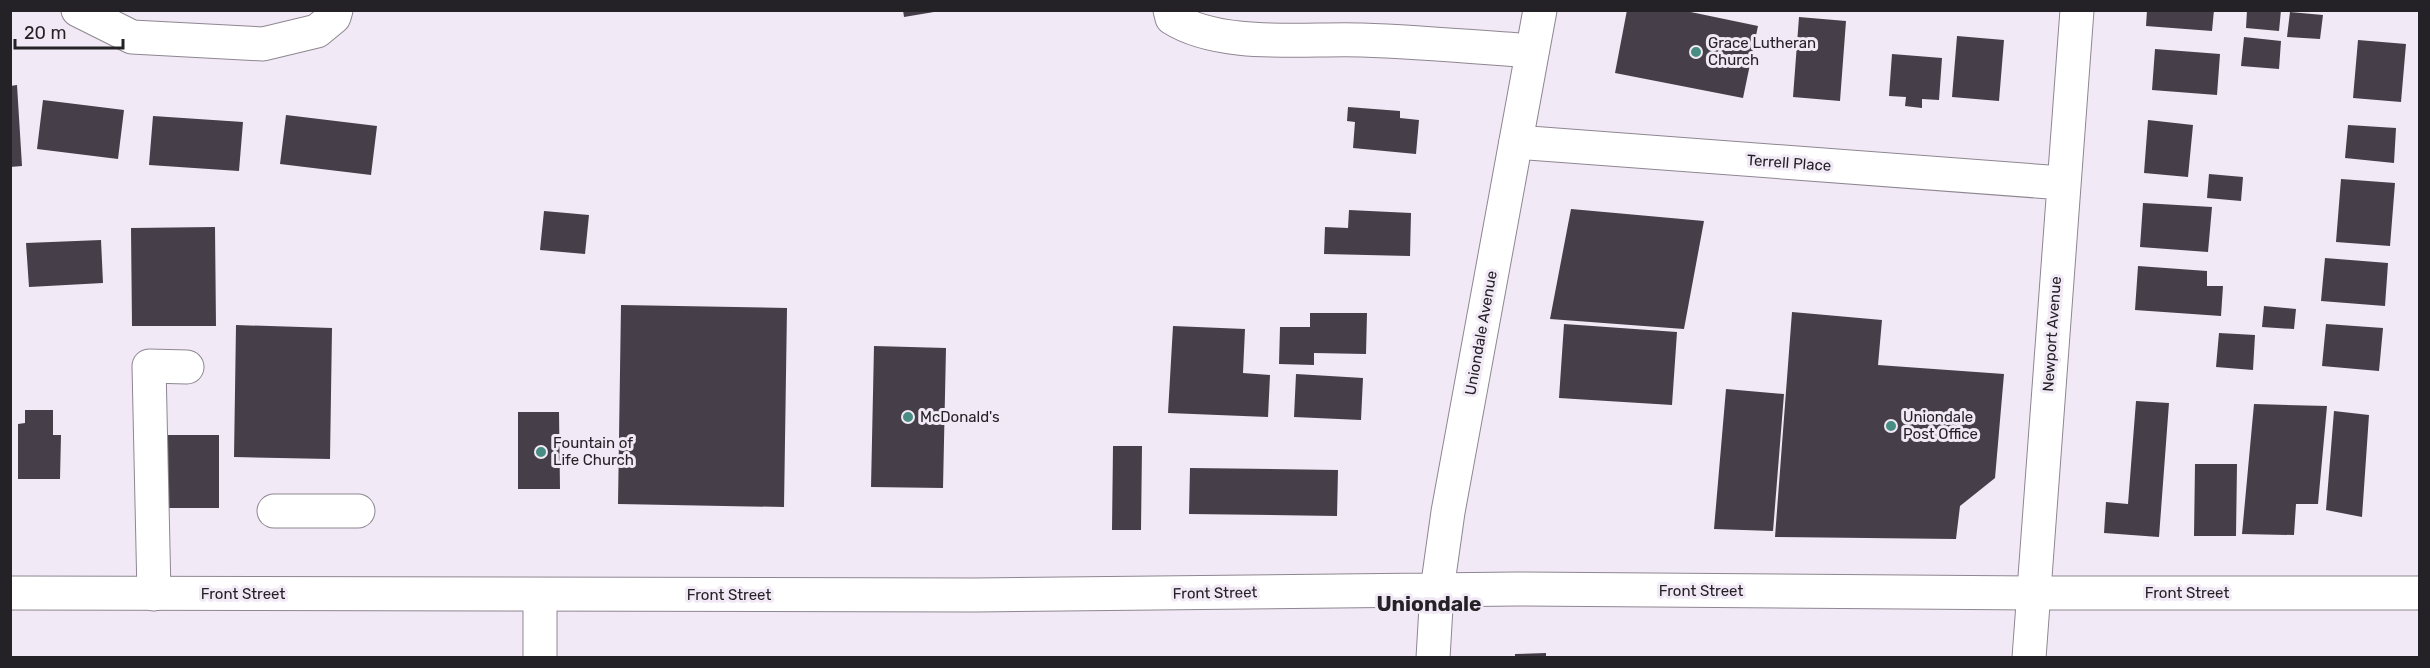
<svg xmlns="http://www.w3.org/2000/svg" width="2430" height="668" font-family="Rubik,sans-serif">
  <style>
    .building { fill: #463f49 }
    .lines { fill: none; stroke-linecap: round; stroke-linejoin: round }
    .minor-casing { stroke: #8e8691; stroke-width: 35 }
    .major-casing { stroke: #8e8691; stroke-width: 35 }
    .minor { stroke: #fff; stroke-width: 33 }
    .major { stroke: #fff; stroke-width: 33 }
    .poi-dot { fill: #478d83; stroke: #f1e9f5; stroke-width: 2 }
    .labels { text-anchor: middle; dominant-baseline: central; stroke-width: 6; stroke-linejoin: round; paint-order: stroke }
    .poi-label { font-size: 15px; fill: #252227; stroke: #f1e9f5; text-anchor: start }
    .street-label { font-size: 15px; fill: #252227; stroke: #f1e9f5 }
    .district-label { font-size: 21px; font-weight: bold; fill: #252227; stroke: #f1e9f5 }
  </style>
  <rect width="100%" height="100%" fill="#f1e9f5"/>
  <path class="building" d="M903,10H934V12L904,17Z
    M1627,10H1681L1758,26L1743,98L1615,73Z
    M2147,10H2214L2212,31L2146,26Z
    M2247,10H2281L2279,31L2246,28Z
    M2290,12L2323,15L2320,39L2287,37Z
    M1799,17L1846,21L1840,101L1793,97Z
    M1957,36L2004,40L1999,101L1952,97Z
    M2244,37L2281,41L2279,69L2241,66Z
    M2358,40L2406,44L2401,102L2353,98Z
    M2155,49L2220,54L2217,95L2152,90Z
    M1892,54L1942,58L1939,100L1922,99V108L1905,106L1906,97L1889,96Z
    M17,85L22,166L10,167V86Z
    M43,100L124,110L118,159L37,149Z
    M1348,107L1400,111V118L1419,120L1416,154L1353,148L1355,122L1347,121Z
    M286,115L377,126L371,175L280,164Z
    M153,116L243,122L239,171L149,165Z
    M2148,120L2193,125L2188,177L2144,173Z
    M2348,125L2396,128L2394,163L2345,158Z
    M2209,174L2243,177L2241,201L2207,198Z
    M2341,179L2395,183L2390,246L2336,242Z
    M2143,203L2212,207L2208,252L2140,247Z
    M1571,209L1704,221L1684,329L1550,319Z
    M1349,210L1411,213L1410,256L1324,254L1325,227L1348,228Z
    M544,211L589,215L585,254L540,250Z
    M215,227L216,326H132L131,228Z
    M101,240L103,283L29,287L26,243Z
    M2325,258L2388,263L2385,306L2321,301Z
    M2138,266L2207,271V286H2223L2221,316L2135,310Z
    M621,305L787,308L784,507L618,504Z
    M2264,306L2296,309L2294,329L2262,327Z
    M1792,312L1882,320L1878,365L2004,374L1995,478L1960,506L1956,539L1775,537Z
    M1310,313H1367L1366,354L1314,353V365L1279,364L1280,327H1310Z
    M1564,324L1677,332L1672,405L1559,398Z
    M2326,324L2383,328L2379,371L2322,366Z
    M236,325L332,328L330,459L234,457Z
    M1173,326L1245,329L1243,373L1270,375L1268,417L1168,413Z
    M2219,333L2255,335L2253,370L2216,367Z
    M874,346L946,348L943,488L871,487Z
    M1296,374L1363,378L1361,420L1294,417Z
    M1726,389L1784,394L1773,531L1714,529Z
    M2136,401L2169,403L2159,537L2104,533L2106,502L2128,504Z
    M2254,404L2327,406L2318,504H2296L2294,535L2242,534Z
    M25,410H53V435H61L60,479H18V424L25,423Z
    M2334,411L2369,415L2362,517L2326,510Z
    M518,412H559L560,489H518Z
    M158,435H219V508H158Z
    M1113,446H1142L1141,530H1112Z
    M2195,464H2237L2236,536H2194Z
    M1190,468L1338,470L1337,516L1189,514Z
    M1546,653V658H1515V654Z"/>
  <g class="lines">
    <defs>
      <path id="minor" d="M78,10L132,37L263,44L317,31L334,17L336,10
        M1170,10L1172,18C1221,49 1305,38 1362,40C1419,42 1476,47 1532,51
        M1516,142L2063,183
        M274,511H358
        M154,594L149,366L187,367
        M540,595V658
        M2029,658L2077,10"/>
      <path id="major" d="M10,593L976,595L1517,589L2033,593H2420
        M1433,658L1437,590L1448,512L1540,10"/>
    </defs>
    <use href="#minor" class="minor-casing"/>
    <use href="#major" class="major-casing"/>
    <use href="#minor" class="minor"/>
    <use href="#major" class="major"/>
  </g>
  <g class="poi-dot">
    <circle cx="1696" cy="52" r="6"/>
    <circle cx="908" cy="417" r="6"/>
    <circle cx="1891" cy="426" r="6"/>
    <circle cx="541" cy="452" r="6"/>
  </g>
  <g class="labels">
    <g class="poi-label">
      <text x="1708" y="43">Grace Lutheran<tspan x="1708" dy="17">Church</tspan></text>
      <text x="920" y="417">McDonald's</text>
      <text x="1903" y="417">Uniondale<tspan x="1903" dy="17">Post Office</tspan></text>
      <text x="553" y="443">Fountain of<tspan x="553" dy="17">Life Church</tspan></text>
    </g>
    <g class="street-label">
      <text transform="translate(1789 163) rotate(4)">Terrell Place</text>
      <text transform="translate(1481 333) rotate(-80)">Uniondale Avenue</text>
      <text transform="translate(2052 334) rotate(-86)">Newport Avenue</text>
      <text x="1701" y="591">Front Street</text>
      <text transform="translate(1215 593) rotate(-1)">Front Street</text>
      <text x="2187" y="593">Front Street</text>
      <text x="243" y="594">Front Street</text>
      <text x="729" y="595">Front Street</text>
    </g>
    <g class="district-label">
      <text x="1429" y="603">Uniondale</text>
    </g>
  </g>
  <rect width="2430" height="668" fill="none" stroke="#252227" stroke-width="24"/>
  <path d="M15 39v9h108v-9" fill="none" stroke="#252227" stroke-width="3"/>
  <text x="24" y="39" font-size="18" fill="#252227" stroke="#f1e9f5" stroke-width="4.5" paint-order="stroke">20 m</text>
</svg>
